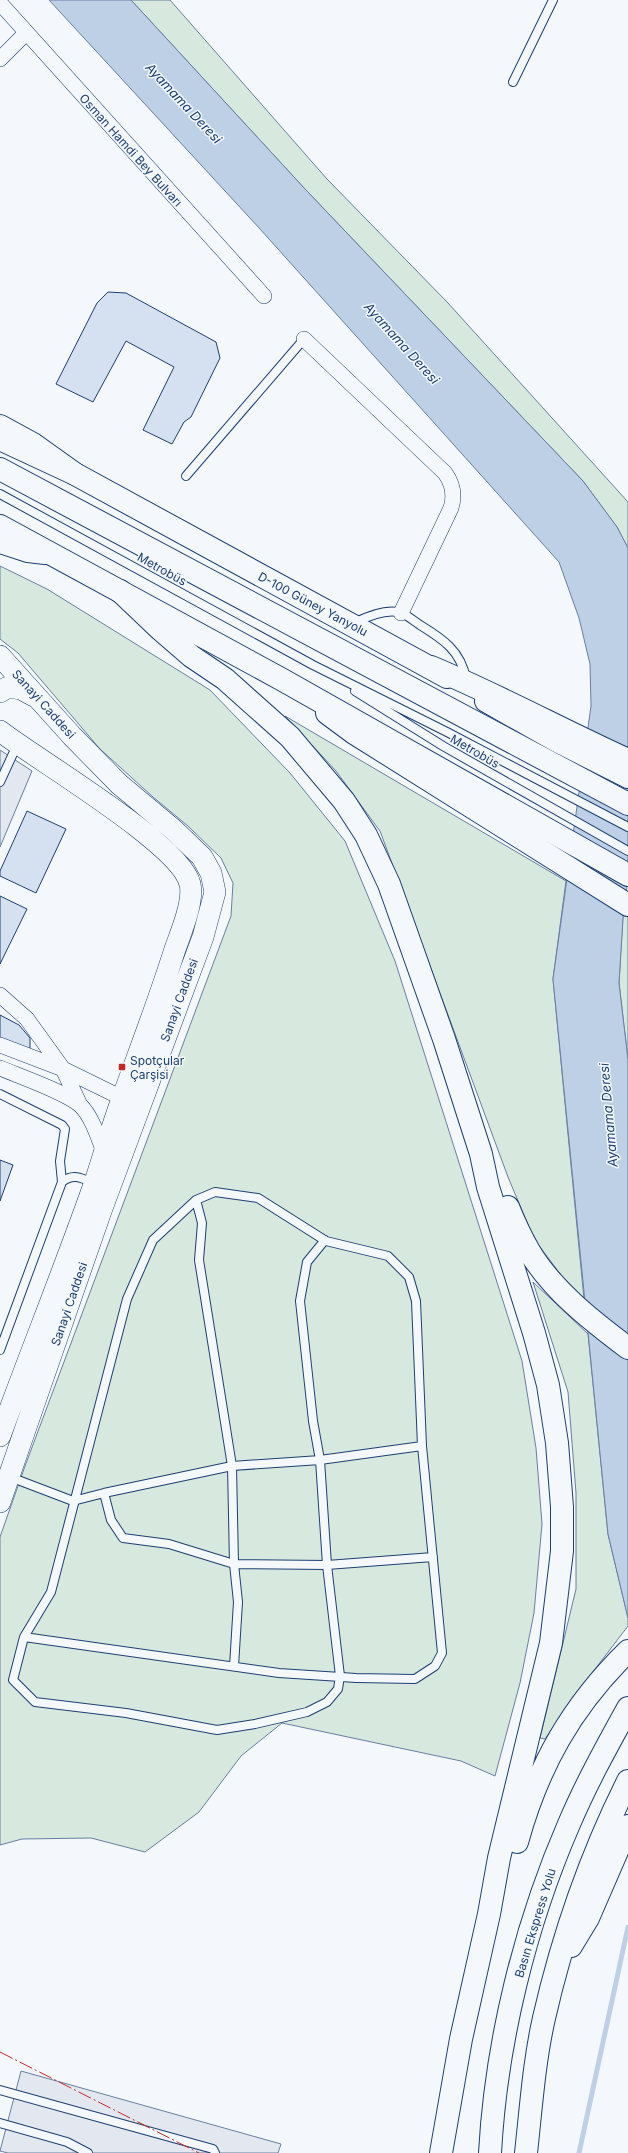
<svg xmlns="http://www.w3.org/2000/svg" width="628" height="2153" font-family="Inter,sans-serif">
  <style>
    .green { fill: #d7e8df; stroke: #687fa3 }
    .parking { fill: #e3e8f0; stroke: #687fa3 }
    .water { fill: #bed0e5; stroke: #687fa3 }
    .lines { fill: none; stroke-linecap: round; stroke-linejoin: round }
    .stream { stroke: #bed0e5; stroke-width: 5 }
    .building { fill: #d5e0f0; stroke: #1d3f73 }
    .service-casing { stroke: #1d3f73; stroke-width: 10 }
    .minor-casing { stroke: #1d3f73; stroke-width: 16 }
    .secondary-casing { stroke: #1d3f73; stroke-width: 22 }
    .primary-casing { stroke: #1d3f73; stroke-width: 24 }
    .trunk-casing { stroke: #1d3f73; stroke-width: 24 }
    .motorway-casing { stroke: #1d3f73; stroke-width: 24 }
    .service { stroke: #f4f7fb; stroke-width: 8 }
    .minor { stroke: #f4f7fb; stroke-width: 15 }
    .secondary { stroke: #f4f7fb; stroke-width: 21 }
    .primary { stroke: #f4f7fb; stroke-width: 22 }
    .trunk { stroke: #f4f7fb; stroke-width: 22 }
    .motorway { stroke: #f4f7fb; stroke-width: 22 }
    .power { stroke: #c62828; stroke-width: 1; stroke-dasharray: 14 3 2 3; stroke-linecap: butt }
    .poi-dot { fill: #c62828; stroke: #f4f7fb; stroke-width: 1.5 }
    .labels { text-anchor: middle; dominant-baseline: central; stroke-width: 3; stroke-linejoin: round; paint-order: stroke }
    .street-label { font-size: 12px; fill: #1d3f73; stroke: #f4f7fb }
    .poi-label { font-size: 12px; fill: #1d3f73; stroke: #f4f7fb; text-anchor: start }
    .water-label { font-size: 13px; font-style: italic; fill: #1d3f73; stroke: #f4f7fb }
  </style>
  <rect width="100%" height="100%" fill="#f4f7fb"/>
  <path class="green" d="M131,0H170L327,179L448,303L628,502V548L617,527L583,481L305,189Z
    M0,566L47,589L210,690L290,773L345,841L395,961L522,1361L536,1448L542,1524L534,1613L520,1683L495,1776L461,1761L282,1723L241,1756L199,1812L145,1852L91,1838L22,1839L0,1845V1537L25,1466L231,916L233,883L221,858L188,826L153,797L100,749L18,653L0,639Z
    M285,716L566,881L553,979L584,1299L561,1275L534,1239L508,1177L380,831L336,771Z
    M623,914L628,917V1060L619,983Z
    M533,1282L588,1334L608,1534L628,1618V1626L579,1690L545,1739L540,1738L576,1589V1493L568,1392Z"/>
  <path class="parking" d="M0,750L32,771L0,847Z
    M21,2071L281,2144L278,2153H8L0,2151Z"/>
  <path class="water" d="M49,0H131L305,189L583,481L617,527L628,548V881L624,903L619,983L628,1060V1618L608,1534L553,979L591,706L590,664L579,618L559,562L260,229Z"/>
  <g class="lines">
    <path class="stream" d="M579,2153L628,1927"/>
  </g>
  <path class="building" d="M108,292L126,293L216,342L220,358L191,417L184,422L172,444L143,430L174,367L126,341L93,402L56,384L97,303Z
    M27,811L66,829L36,893L0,876V871Z
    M0,896L27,909L0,964Z
    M0,1015L19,1025L30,1038V1051L0,1039Z
    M0,1160L13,1165L0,1201Z"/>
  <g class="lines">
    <defs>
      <path id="service" d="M513,82L553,0
        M186,476L304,339
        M0,494L313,665L447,732L628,827
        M354,623C366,617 387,608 402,613C408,616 414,621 420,625C443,639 461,651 466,679
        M355,691L443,746L628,851
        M0,782L17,745
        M0,1094L62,1125L65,1129L60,1161L62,1182
        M196,1200L202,1223L199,1260L232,1466L234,1564L327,1565L433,1557
        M0,1350L62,1182C73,1173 82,1178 93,1183
        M10,1477L73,1501L104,1493L232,1466L320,1460L422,1446
        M104,1493L111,1520L123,1538L169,1544L234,1564L238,1602L234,1666
        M24,1637L279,1673L356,1678L415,1679L435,1666L442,1653L422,1446L416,1301L409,1277L388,1256L326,1241L258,1198L215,1192L196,1200L153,1240L127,1299L51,1592L24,1637L13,1680L35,1702L126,1713L217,1730L255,1724L307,1712L327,1702L338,1689L340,1676L327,1565L320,1460L313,1421L300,1301L307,1262L325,1240
        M0,2090L213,2149L215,2153
        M0,2123L67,2142L88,2153"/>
      <path id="minor" d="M0,3L264,296
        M0,59L26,33
        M304,339L445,473C453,484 455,495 451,508L401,613
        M0,995L27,1019L63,1069L80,1105
        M0,1045L63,1069L122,1098
        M0,1068C19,1076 68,1093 81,1106C92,1117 98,1137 104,1152"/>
      <path id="secondary" d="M0,656L72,736L119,784L174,830L202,857L211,873L215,892L203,937L101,1211L0,1502
        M0,692L8,687L21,689L34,696
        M0,731C37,760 181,844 190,884C194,902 181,932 175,949C159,1000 140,1049 122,1099C112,1126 104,1154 95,1182C65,1267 31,1351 0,1436"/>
      <path id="primary" d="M0,426L33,444L75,474L447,677
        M0,542L28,551L45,553
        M486,701L557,741L628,777
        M327,713L354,733L628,905"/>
      <path id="trunk" d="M0,439L75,474
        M0,469L628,804
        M0,526L281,679L628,875"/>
      <path id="motorway" d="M120,591L161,630L191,656L225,679L290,737L344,801L366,835L389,884L444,1039L481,1154L488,1187L534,1333L548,1385L557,1443L562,1507V1551L551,1643L499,1858L489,1914L461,2039L441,2153
        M431,667C498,695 562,730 628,760
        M508,1207C514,1222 521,1237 529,1251C552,1290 592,1321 628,1348
        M517,1842C538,1766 571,1707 628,1651
        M571,1946L588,1918L628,1826
        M490,2153C496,2043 525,1925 569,1824C586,1784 607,1746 628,1708
        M526,2153C531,2108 534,2062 544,2018C563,1935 590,1857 628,1781"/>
    </defs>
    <use href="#service" class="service-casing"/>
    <use href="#minor" class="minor-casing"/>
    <use href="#secondary" class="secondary-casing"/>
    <use href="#primary" class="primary-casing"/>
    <use href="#trunk" class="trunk-casing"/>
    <use href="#motorway" class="motorway-casing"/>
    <use href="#service" class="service"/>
    <use href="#minor" class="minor"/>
    <use href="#secondary" class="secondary"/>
    <use href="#primary" class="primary"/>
    <use href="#trunk" class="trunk"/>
    <use href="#motorway" class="motorway"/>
    <path class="power" d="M0,2052L199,2153"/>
  </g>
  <rect class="poi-dot" x="118" y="1063" width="8" height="8" rx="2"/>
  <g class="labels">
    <g class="street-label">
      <text transform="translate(131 150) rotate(48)">Osman Hamdi Bey Bulvarı</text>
      <text transform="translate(162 569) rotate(29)">Metrobüs</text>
      <text transform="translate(313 604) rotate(28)">D-100 Güney Yanyolu</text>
      <text transform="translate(44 704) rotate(48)">Sanayi Caddesi</text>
      <text transform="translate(475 751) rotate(30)">Metrobüs</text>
      <text transform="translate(179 1000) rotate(-70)">Sanayi Caddesi</text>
      <text transform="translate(69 1304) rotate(-71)">Sanayi Caddesi</text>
      <text transform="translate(535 1923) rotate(-73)">Basın Ekspress Yolu</text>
    </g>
    <g class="poi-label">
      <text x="130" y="1060">Spotçular<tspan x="130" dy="14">Çarşisi</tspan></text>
    </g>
    <g class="water-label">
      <text transform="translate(184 103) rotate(47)">Ayamama Deresi</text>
      <text transform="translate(402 343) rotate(48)">Ayamama Deresi</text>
      <text transform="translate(608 1115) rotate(-95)">Ayamama Deresi</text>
    </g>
  </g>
</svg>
